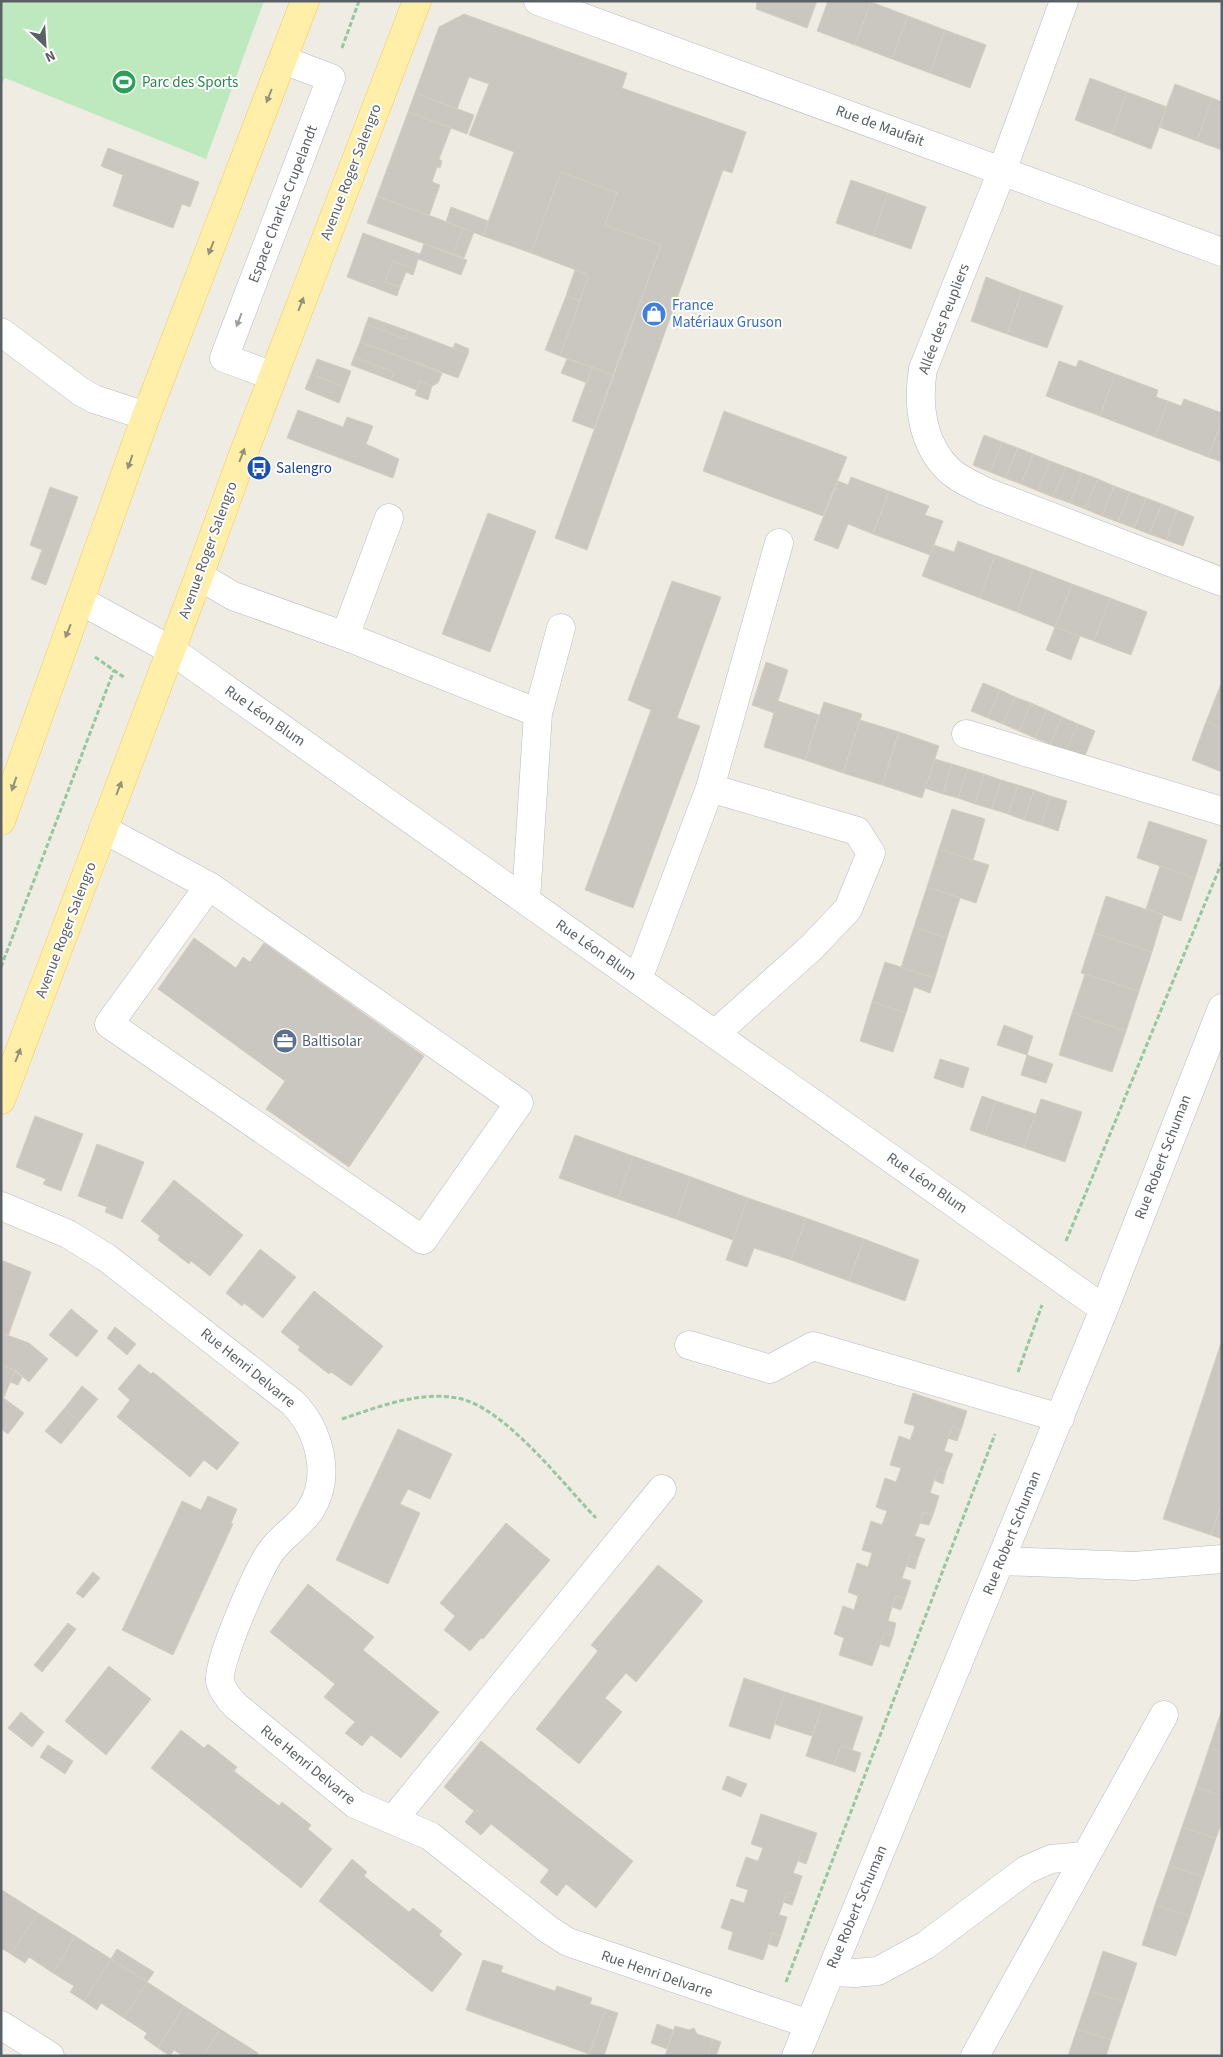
<svg xmlns="http://www.w3.org/2000/svg" width="1223" height="2057" font-family="'Source Sans 3',sans-serif">
  <style>
    .green { fill: #bee8bd }
    .building { fill: #cac7c0; stroke: #d4cec1 }
    .lines { fill: none; stroke-linecap: round; stroke-linejoin: round }
    .minor-casing { stroke: #b8bbc0; stroke-width: 29 }
    .major-casing { stroke: #fbc850; stroke-width: 29 }
    .path { stroke: #95c7a2; stroke-width: 3; stroke-dasharray: 5 2.5; stroke-linecap: butt }
    .minor { stroke: #fff; stroke-width: 28 }
    .major { stroke: #ffefa8; stroke-width: 28 }
    .oneway { fill: #94927c }
    .oneway2 { fill: #9da0a3 }
    .labels { text-anchor: middle; dominant-baseline: central; stroke-width: 4; stroke-linejoin: round; paint-order: stroke }
    .leisure-label { font-size: 15px; fill: #27864d; stroke: #fff; text-anchor: start }
    .street-label { font-size: 15px; fill: #5b6065; stroke: #fff }
    .shop-label { font-size: 15px; fill: #366cbe; stroke: #fff; text-anchor: start }
    .transit-label { font-size: 15px; fill: #164399; stroke: #fff; text-anchor: start }
    .service-label { font-size: 15px; fill: #4e5e75; stroke: #fff; text-anchor: start }
  </style>
  <rect width="100%" height="100%" fill="#efece3"/>
  <path class="green" d="M1,1H264L206,159L5,78L1,85Z"/>
  <path class="building" d="M753,1H817L807,28L756,9L757,3Z
    M828,1L871,2L855,45L817,31Z
    M871,2L908,16L892,59L855,45Z
    M464,14L627,73L622,88L746,132L732,173L723,170L587,550L555,538L661,245L605,225L617,193L561,172L531,253L483,236L514,152L469,135L489,84L469,77L457,109L415,93L439,27Z
    M908,16L945,30L930,73L892,59Z
    M945,30L986,45L970,88L930,73Z
    M1090,78L1127,92L1112,134L1075,120Z
    M1175,84L1212,98L1197,141L1159,127Z
    M1127,92L1167,107L1151,149L1112,134Z
    M415,93L474,115L467,134L408,112Z
    M1212,98L1222,102V150L1197,141Z
    M408,112L451,128L439,159L442,161L440,168L437,167L432,182L440,185L429,216L377,196Z
    M108,148L199,182L190,207L182,204L173,228L113,206L123,175L101,166Z
    M561,172L617,193L605,225L661,245L613,375L560,356L589,275L531,253Z
    M851,180L888,193L873,236L836,223Z
    M888,193L926,207L911,249L873,236Z
    M377,196L463,228L453,254L367,223Z
    M451,207L488,221L483,236L446,222Z
    M463,228L474,232L464,258L453,254Z
    M363,233L420,254L424,244L467,260L461,275L418,259L415,269L393,261L385,282L400,287L397,296L347,277Z
    M393,261L415,269L413,275L406,272L400,287L385,282Z
    M575,270L589,275L580,301L566,296Z
    M986,277L1022,291L1007,334L971,321Z
    M1022,291L1063,306L1047,348L1007,334Z
    M566,296L580,301L560,356L545,350Z
    M369,317L408,331L405,339L366,324Z
    M366,324L405,339L408,331L468,354L458,378L360,342Z
    M360,342L442,373L438,383L432,386L420,381L417,390L391,380L394,372L354,357Z
    M455,343L469,349L468,354L453,348Z
    M354,357L394,372L391,380L351,365Z
    M317,359L351,371L345,387L311,374Z
    M567,359L592,367L587,383L561,373Z
    M1079,360L1115,374L1100,416L1046,396L1059,361L1076,367Z
    M592,367L613,375L594,429L572,421Z
    M311,374L345,387L339,403L305,389Z
    M1115,374L1158,390L1156,397L1168,401L1155,437L1100,416Z
    M420,381L432,386L428,400L415,395Z
    M1184,399L1222,413V421L1208,457L1155,437L1168,401L1181,406Z
    M298,410L343,427L347,417L373,426L366,444L399,459L393,478L287,438Z
    M724,411L847,457L823,516L703,471Z
    M1222,421V462L1208,457Z
    M984,435L1002,442L990,472L973,465Z
    M1002,442L1018,448L1005,478L990,472Z
    M1018,448L1033,454L1021,484L1005,478Z
    M1033,454L1050,461L1038,491L1021,484Z
    M1050,461L1066,467L1053,497L1038,491Z
    M1066,467L1082,473L1070,503L1053,497Z
    M1082,473L1098,479L1085,509L1070,503Z
    M851,477L889,491L873,534L848,524L838,549L814,540L838,481L848,485Z
    M1098,479L1114,486L1102,516L1085,509Z
    M1114,486L1130,492L1118,522L1102,516Z
    M50,487L78,497L46,585L31,579L42,550L30,545Z
    M889,491L929,506L925,515L943,521L930,555L873,534Z
    M1130,492L1146,498L1134,528L1118,522Z
    M1146,498L1162,504L1149,534L1134,528Z
    M1162,504L1177,510L1166,540L1149,534Z
    M1177,510L1194,517L1183,546L1166,540Z
    M488,513L536,531L490,652L442,634Z
    M958,541L995,555L980,598L922,576L934,545L954,552Z
    M995,555L1033,569L1017,612L980,598Z
    M1033,569L1072,584L1055,627L1017,612Z
    M672,581L721,597L677,718L700,726L633,908L585,890L651,710L628,700Z
    M1072,584L1110,598L1094,641L1055,627Z
    M1110,598L1147,612L1131,655L1094,641Z
    M1055,627L1080,636L1071,660L1046,650Z
    M766,662L788,670L778,701L819,715L805,760L764,747L774,713L752,705Z
    M983,683L1000,690L988,718L971,711Z
    M1221,684H1222V728L1206,722Z
    M1000,690L1015,697L1003,724L988,718Z
    M1015,697L1031,703L1019,731L1003,724Z
    M824,702L862,714L843,773L805,760Z
    M1031,703L1047,710L1035,738L1019,731Z
    M1047,710L1062,717L1050,744L1035,738Z
    M1062,717L1078,724L1066,751L1050,744Z
    M860,720L899,732L882,785L843,773Z
    M1206,722L1222,728V772L1192,760Z
    M1078,724L1095,731L1084,758L1066,751Z
    M899,732L939,746L922,798L882,785Z
    M935,759L952,764L943,794L925,788Z
    M952,764L968,769L958,798L943,794Z
    M968,769L984,774L975,804L958,798Z
    M984,774L1001,780L992,809L975,804Z
    M1001,780L1018,785L1008,814L992,809Z
    M1018,785L1034,790L1024,820L1008,814Z
    M1034,790L1050,796L1041,825L1024,820Z
    M1050,796L1067,801L1058,831L1041,825Z
    M952,809L985,819L973,860L939,849Z
    M1149,821L1207,840L1195,878L1137,858Z
    M939,849L989,865L976,903L927,887Z
    M1160,866L1195,878L1181,921L1146,909Z
    M927,887L960,898L947,938L914,927Z
    M1106,896L1163,915L1152,952L1094,933Z
    M914,927L947,938L935,978L901,968Z
    M1094,933L1152,952L1139,991L1081,973Z
    M194,938L236,968L243,957L250,962L264,943L424,1056L349,1167L266,1109L285,1081L158,989Z
    M885,962L935,978L930,993L914,987L906,1013L872,1002Z
    M1085,974L1139,991L1126,1031L1072,1013Z
    M872,1002L906,1013L893,1052L860,1041Z
    M1072,1013L1126,1031L1112,1072L1059,1055Z
    M1004,1025L1033,1036L1027,1055L997,1045Z
    M1027,1055L1053,1064L1046,1083L1021,1075Z
    M940,1059L969,1068L963,1088L934,1078Z
    M982,1096L996,1101L984,1135L970,1130Z
    M1041,1099L1082,1112L1065,1162L1024,1148Z
    M996,1101L1036,1114L1024,1148L984,1135Z
    M35,1116L83,1134L61,1191L43,1184L46,1179L16,1167Z
    M575,1135L633,1156L618,1199L559,1178Z
    M97,1144L144,1162L122,1219L105,1212L107,1207L78,1196Z
    M633,1156L691,1177L676,1219L618,1199Z
    M691,1177L748,1198L733,1240L676,1219Z
    M174,1180L243,1235L210,1276L191,1261L189,1264L158,1240L160,1236L141,1221Z
    M748,1198L806,1218L791,1260L754,1248L747,1267L726,1260Z
    M806,1218L864,1239L849,1281L791,1260Z
    M864,1239L919,1260L905,1301L849,1281Z
    M260,1249L296,1277L263,1318L244,1303L242,1306L226,1293Z
    M1,1260L31,1272L8,1336L1,1333Z
    M314,1291L383,1346L351,1386L331,1372L329,1374L298,1350L300,1347L281,1332Z
    M71,1309L98,1331L77,1357L49,1335Z
    M115,1327L136,1344L127,1355L107,1338Z
    M1,1333L29,1343L48,1359L29,1382L15,1370L1,1365Z
    M1222,1340V1501L1211,1535L1163,1519Z
    M139,1364L151,1374L153,1372L239,1443L217,1470L204,1460L190,1477L117,1417L130,1400L118,1389Z
    M1,1365L15,1370L4,1397L1,1396Z
    M15,1371L22,1377L18,1385L10,1382Z
    M82,1386L98,1399L79,1422L64,1409Z
    M913,1393L967,1411L961,1430L952,1427L944,1451L953,1454L946,1472L938,1469L930,1493L939,1496L933,1515L924,1512L915,1536L925,1539L918,1558L910,1555L906,1566L902,1578L911,1581L905,1599L896,1596L892,1607L888,1621L896,1623L893,1636L884,1633L872,1666L839,1655L844,1638L834,1634L843,1606L854,1610L858,1596L848,1592L857,1563L868,1567L872,1553L862,1550L871,1521L882,1525L887,1511L876,1507L885,1478L896,1482L901,1468L890,1465L899,1436L910,1440L915,1426L904,1423Z
    M1,1396L24,1413L8,1434L1,1429Z
    M64,1409L79,1422L61,1444L45,1431Z
    M952,1427L961,1430L957,1441L948,1438Z
    M398,1429L452,1454L430,1499L408,1489L400,1504L420,1513L388,1584L336,1560Z
    M938,1469L946,1472L943,1484L934,1480Z
    M208,1496L237,1509L231,1523L233,1524L173,1655L122,1630L182,1501L201,1510Z
    M1222,1501V1539L1211,1535Z
    M924,1512L933,1515L929,1525L920,1523Z
    M506,1523L550,1560L483,1639L481,1638L470,1651L444,1630L455,1616L440,1603Z
    M910,1555L918,1558L915,1569L906,1566Z
    M658,1565L703,1601L636,1682L626,1673L605,1698L622,1712L579,1764L536,1729L598,1651L591,1645Z
    M93,1572L100,1578L83,1598L76,1593Z
    M308,1584L374,1637L363,1650L439,1712L401,1758L371,1735L362,1746L345,1733L355,1722L324,1697L335,1684L270,1632Z
    M896,1596L905,1599L901,1610L892,1607Z
    M68,1623L76,1629L60,1650L52,1643Z
    M884,1633L893,1636L889,1647L880,1644Z
    M52,1643L60,1650L42,1672L34,1665Z
    M109,1666L151,1699L106,1755L65,1721Z
    M744,1678L785,1692L770,1739L729,1726Z
    M785,1692L823,1704L812,1736L774,1724Z
    M823,1704L863,1717L852,1750L841,1746L834,1765L806,1756Z
    M1222,1709V1752L1209,1748Z
    M21,1712L44,1732L32,1747L8,1728Z
    M181,1730L204,1748L208,1744L237,1767L234,1771L279,1806L282,1802L311,1825L308,1829L332,1849L301,1888L151,1768Z
    M481,1741L633,1861L596,1908L566,1884L557,1896L540,1882L549,1870L491,1824L481,1835L465,1822L474,1811L444,1787Z
    M48,1745L73,1761L65,1774L40,1757Z
    M841,1746L861,1753L855,1772L834,1765Z
    M1209,1748L1222,1752V1796L1196,1787Z
    M727,1776L747,1784L741,1797L722,1789Z
    M1196,1787L1222,1796V1822L1216,1838L1182,1827Z
    M761,1814L817,1833L810,1853L802,1850L793,1873L802,1876L796,1894L787,1892L779,1915L787,1917L781,1936L772,1933L763,1960L728,1949L733,1932L721,1928L731,1899L744,1903L748,1890L736,1886L746,1857L758,1861L763,1848L751,1844Z
    M1182,1827L1216,1838L1203,1877L1169,1865Z
    M802,1850L810,1853L806,1864L798,1861Z
    M352,1859L367,1872L364,1876L409,1912L413,1908L442,1931L439,1935L462,1954L432,1992L319,1901Z
    M1169,1865L1203,1877L1190,1916L1155,1905Z
    M2,1890L38,1913L11,1954L1,1948Z
    M787,1892L796,1894L792,1905L783,1902Z
    M1155,1905L1190,1916L1176,1956L1142,1945Z
    M38,1913L75,1936L53,1973L29,1957L25,1963L11,1954Z
    M772,1933L781,1936L777,1947L769,1944Z
    M75,1936L111,1959L84,2001L70,1992L74,1986L53,1973Z
    M117,1949L154,1972L147,1982L111,1959Z
    M1103,1951L1137,1963L1124,2002L1090,1991Z
    M111,1959L147,1982L124,2018L101,2003L97,2010L84,2001Z
    M483,1960L503,1966L501,1972L555,1991L557,1986L592,1998L590,2004L606,2009L589,2054L466,2010Z
    M147,1982L184,2006L158,2048L144,2038L147,2033L124,2018Z
    M1090,1991L1124,2002L1111,2040L1077,2029Z
    M184,2006L220,2029L203,2056H183L174,2050L170,2056L158,2048Z
    M606,2009L618,2013L604,2056H595L589,2054Z
    M657,2024L673,2030L667,2049L651,2043Z
    M675,2026L689,2030L694,2028L697,2034L713,2039L707,2056H665Z
    M220,2029L258,2053L256,2056H203Z
    M1077,2029L1111,2040L1106,2056H1068Z
    M713,2039L721,2042L716,2056H707Z"/>
  <g class="lines">
    <defs>
      <path id="minor" d="M538,1L1222,252
        M1064,1L1002,171L923,369C917,405 922,445 950,471C960,480 973,485 984,491L1222,582
        M1,332L80,391L94,399L146,416
        M273,376L224,358L331,78L283,60
        M199,576L233,596L345,636L538,713L526,900
        M81,601L171,650L1104,1309
        M345,636L389,518
        M538,713L561,628
        M966,734L1222,811
        M710,788L857,831L871,853L848,909L812,947L715,1034
        M103,829L209,886L519,1103L423,1240L109,1024L209,886
        M638,979L710,788L779,543
        M1,1206L68,1234L107,1258L293,1403C319,1430 332,1475 311,1509C301,1525 283,1535 272,1550C259,1566 217,1662 220,1681C222,1691 229,1699 236,1706L355,1804L430,1836L549,1930L568,1942L809,2024
        M689,1345L770,1369L813,1346L1060,1418
        M1001,1561L1134,1566L1222,1559
        M393,1820L662,1489
        M831,1972L855,1973L878,1971L926,1945L1026,1870L1051,1859L1084,1856
        M1,2025L50,2056
        M796,2056L1104,1309L1222,1008
        M975,2056L1164,1715"/>
      <path id="major" d="M1,821L146,416L305,1
        M1,1100L199,576L241,460L417,1"/>
    </defs>
    <use href="#minor" class="minor-casing"/>
    <use href="#major" class="major-casing"/>
    <path class="path" d="M342,48L359,1
      M95,657L125,678
      M1,967L114,670
      M1066,1241L1222,862
      M1018,1372L1042,1305
      M342,1419C378,1407 418,1391 457,1398C504,1406 563,1484 596,1518
      M786,1982L995,1434"/>
    <use href="#minor" class="minor"/>
    <use href="#major" class="major"/>
  </g>
  <defs><path id="oneway-solid" d="M-6-.8H1V-3.2L6.5 0L1 3.2V.8H-6Z" transform="scale(1.25)"/></defs>
  <g class="oneway">
    <use href="#oneway-solid" transform="translate(269 96) rotate(111)"/>
    <use href="#oneway-solid" transform="translate(211 248) rotate(111)"/>
    <use href="#oneway-solid" transform="translate(301 304) rotate(-69)"/>
    <use href="#oneway-solid" transform="translate(242 455) rotate(-69)"/>
    <use href="#oneway-solid" transform="translate(130 462) rotate(109)"/>
    <use href="#oneway-solid" transform="translate(68 631) rotate(112)"/>
    <use href="#oneway-solid" transform="translate(14 784) rotate(109)"/>
    <use href="#oneway-solid" transform="translate(119 788) rotate(-69)"/>
    <use href="#oneway-solid" transform="translate(18 1055) rotate(-69)"/>
  </g>
  <use class="oneway2" href="#oneway-solid" transform="translate(239 320) rotate(111)"/>
  <defs>
    <symbol id="stadium-disc" viewBox="-11 -11 22 22"><circle r="9.5" fill="#2e9e5b" stroke="#fff"/><path d="M0-5a6.5 5 0 1 0 0 10a6.5 5 0 1 0 0-10ZM-3.5-1.8h7v3.6h-7Z" fill="#fff"/></symbol>
    <symbol id="shop-disc" viewBox="-11 -11 22 22"><circle r="9.5" fill="#3f7fe0" stroke="#fff"/><path d="M-5-2.5h2.3a2.7 3.5 0 0 1 5.4 0H5L5.5 6h-11ZM-1.5-2.5h3a1.5 2.3 0 0 0-3 0Z" fill="#fff"/></symbol>
    <symbol id="bus-disc" viewBox="-11 -11 22 22"><circle r="9.5" fill="#1a4fb4" stroke="#fff"/><path d="M-5-6H5V4H4V6H2V4H-2V6H-4V4H-5ZM-3.5-4V0h7V-4ZM-3.5 1.2v1.5H-2V1.2ZM2 1.2v1.5H3.5V1.2Z" fill="#fff"/></symbol>
    <symbol id="office-disc" viewBox="-11 -11 22 22"><circle r="9.5" fill="#5c6f8a" stroke="#fff"/><path d="M-6-3h4V-5.5h4V-3h4V5H-6ZM-1-4.5V-3h2v-1.5ZM-6 0V1H6V0Z" fill="#fff"/></symbol>
  </defs>
  <g fill-rule="evenodd">
    <use href="#stadium-disc" x="110" y="68" width="28" height="28"/>
    <use href="#shop-disc" x="640" y="300" width="28" height="28"/>
    <use href="#bus-disc" x="245" y="454" width="28" height="28"/>
    <use href="#office-disc" x="271" y="1027" width="28" height="28"/>
  </g>
  <g class="labels">
    <g class="leisure-label">
      <text x="142" y="82">Parc des Sports</text>
    </g>
    <g class="street-label">
      <text transform="translate(880 126) rotate(20)">Rue de Maufait</text>
      <text transform="translate(351 172) rotate(-69)">Avenue Roger Salengro</text>
      <text transform="translate(283 204) rotate(-69)">Espace Charles Crupelandt</text>
      <text transform="translate(944 319) rotate(-69)">Allée des Peupliers</text>
      <text transform="translate(208 550) rotate(-70)">Avenue Roger Salengro</text>
      <text transform="translate(265 716) rotate(35)">Rue Léon Blum</text>
      <text transform="translate(66 930) rotate(-69)">Avenue Roger Salengro</text>
      <text transform="translate(596 950) rotate(35)">Rue Léon Blum</text>
      <text transform="translate(1163 1157) rotate(-69)">Rue Robert Schuman</text>
      <text transform="translate(927 1183) rotate(35)">Rue Léon Blum</text>
      <text transform="translate(248 1368) rotate(39)">Rue Henri Delvarre</text>
      <text transform="translate(1012 1533) rotate(-68)">Rue Robert Schuman</text>
      <text transform="translate(308 1765) rotate(39)">Rue Henri Delvarre</text>
      <text transform="translate(857 1907) rotate(-67)">Rue Robert Schuman</text>
      <text transform="translate(657 1974) rotate(19)">Rue Henri Delvarre</text>
    </g>
    <g class="shop-label">
      <text x="672" y="305">France<tspan x="672" dy="17">Matériaux Gruson</tspan></text>
    </g>
    <g class="transit-label">
      <text x="276" y="468">Salengro</text>
    </g>
    <g class="service-label">
      <text x="302" y="1041">Baltisolar</text>
    </g>
  </g>
  <rect width="1223" height="2057" fill="none" stroke="#5b6065" stroke-width="5"/>
  <g transform="translate(45 45) rotate(155)" stroke="#ffffff" stroke-width="4" paint-order="stroke">
  <path d="M0-4L9 19L0 12L-9 19Z" fill="#5b6065"/>
  <text y="-8" font-size="14" font-weight="bold" text-anchor="middle" fill="#5b6065">N</text>
  </g>
</svg>
